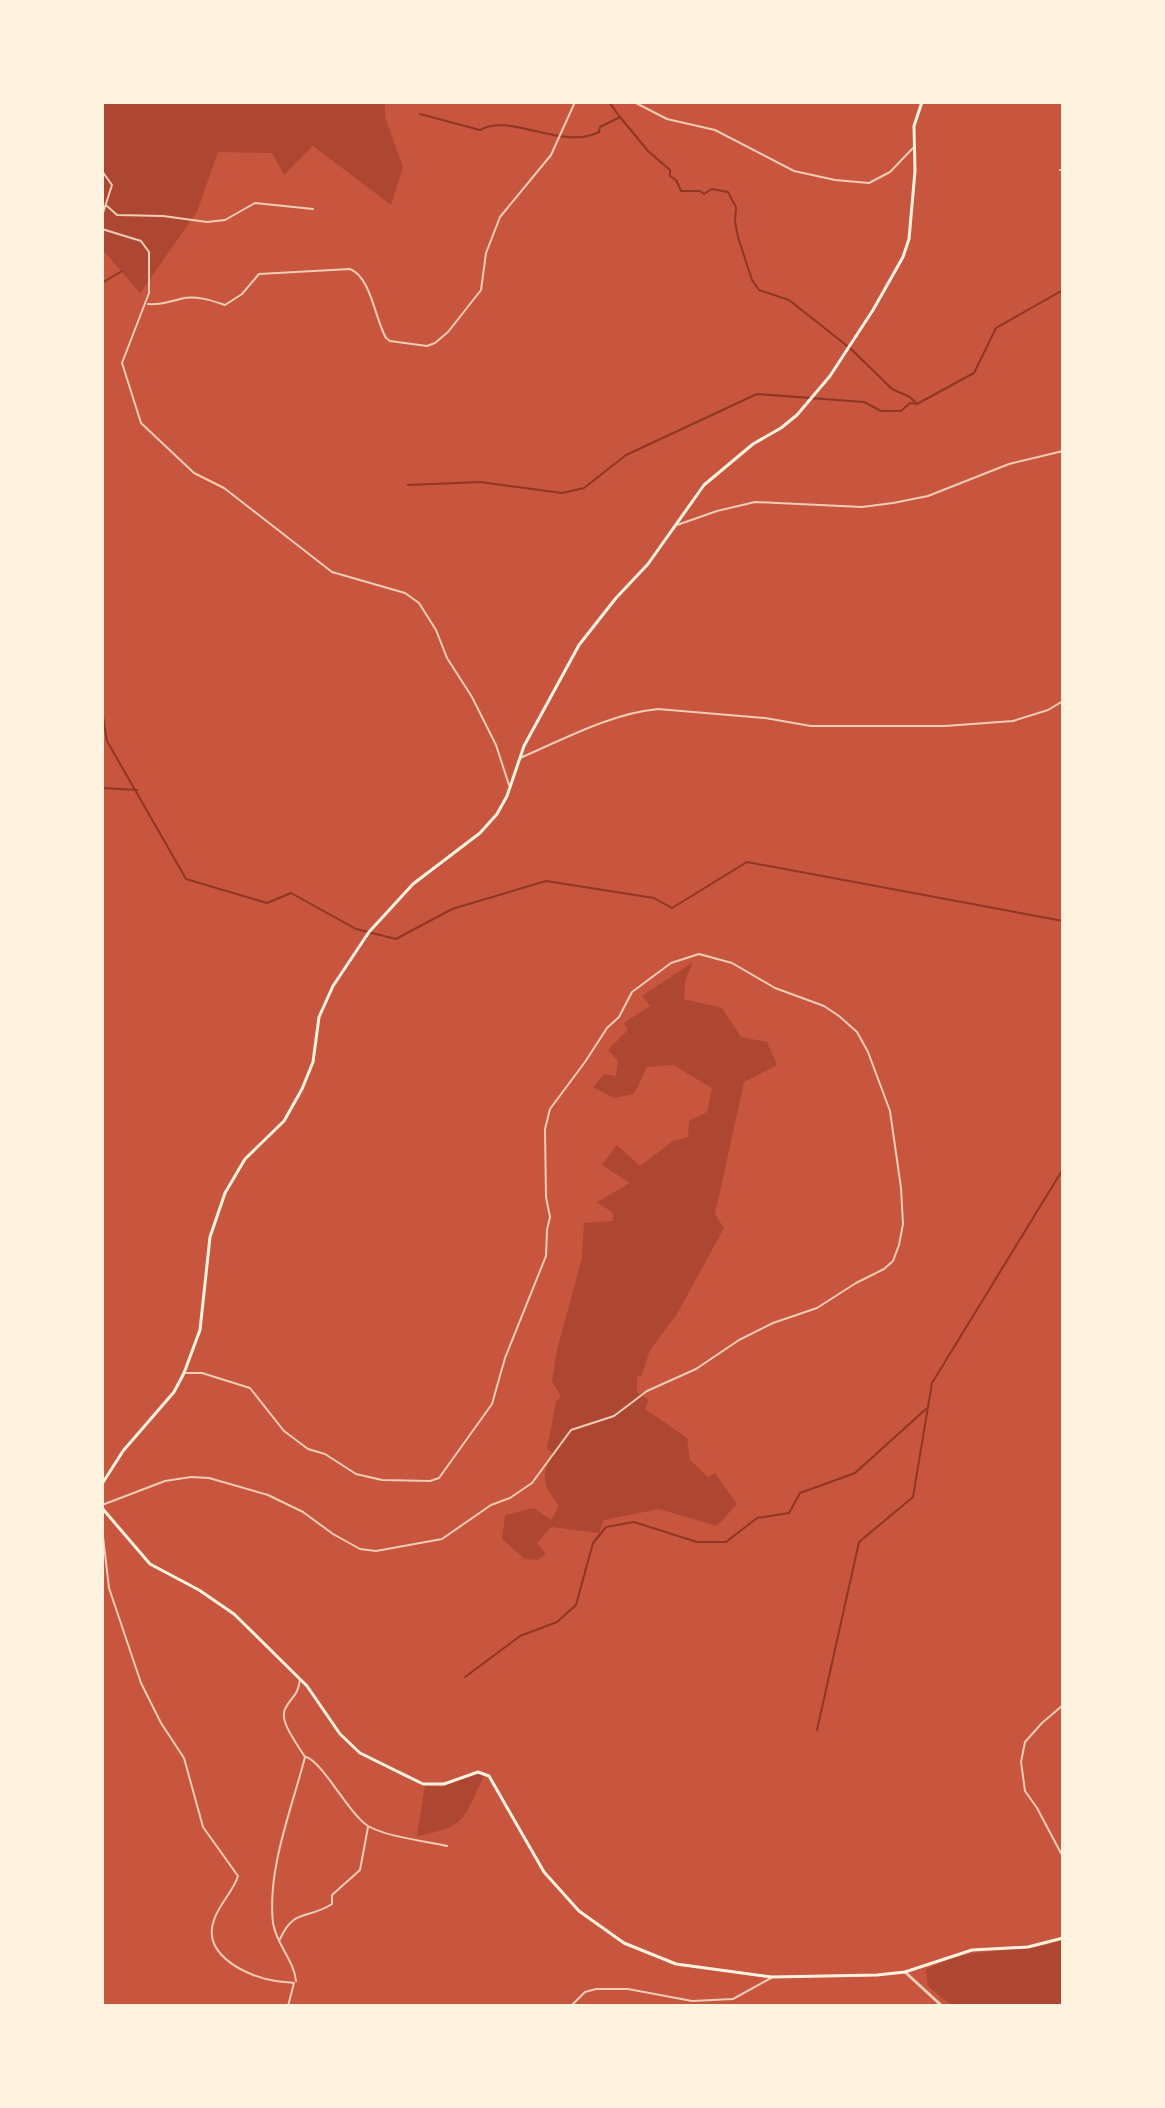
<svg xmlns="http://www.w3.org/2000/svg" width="1165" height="2108" font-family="'Crimson Pro',serif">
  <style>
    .green { fill: #ae4732 }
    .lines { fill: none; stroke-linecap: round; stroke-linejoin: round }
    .stream { stroke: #8f3625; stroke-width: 2 }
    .minor { stroke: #f1ccb7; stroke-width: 2 }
    .tertiary { stroke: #f1ccb7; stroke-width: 3 }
    .secondary { stroke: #fff3e0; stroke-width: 3 }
  </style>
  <rect width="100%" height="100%" fill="#c8553d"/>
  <path class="green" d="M102,102H385V117L403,167L391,205L313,146L284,175L272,153L218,152L197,212L140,293L102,249Z
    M693,962L685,982L684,999L722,1008L741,1037L767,1042L777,1065L744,1082L715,1214L724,1228L677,1314L650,1350L642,1375L637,1377V1392L649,1400L645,1409L687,1438L690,1460L708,1477L715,1473L737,1504L717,1526L659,1509L604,1520L599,1533L551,1527L537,1543L546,1554L538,1560L525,1559L502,1539L505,1515L534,1508L551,1520L559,1506C542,1483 541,1479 552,1453L547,1448L556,1402L561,1396L552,1381L557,1350L582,1258L584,1223L613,1221V1213L597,1202L630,1183L602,1165L617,1145L640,1166L673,1141L688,1137L689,1121L707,1112L712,1088L673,1065L647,1067L634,1094L614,1098L593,1087L604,1074L616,1076L618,1061L608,1050L628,1030L624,1023L650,1006L642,996Z
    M477,1774L484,1776C463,1819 467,1827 417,1836L425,1785L440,1787Z
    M1063,1940V2006H952L928,1986L926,1969C941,1963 958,1955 975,1953C1007,1949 1032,1951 1063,1940Z"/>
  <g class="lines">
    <path class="stream" d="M609,102L620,117
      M420,114L480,130C509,112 563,151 599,132L600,127L620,117L648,151L670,170V176L676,180L681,191H700L704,194L712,189L728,192L736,207L735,221L738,237L752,280L759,290L789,300L851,349L892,389L910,397L917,404
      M102,283L122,271
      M408,485L480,482L562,493L584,488L626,455L757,394L864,402L881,411H901L910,403L917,404L974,373L996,328L1063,290
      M102,711L107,741L186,879L267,903L291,893L356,929L396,939L452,909L546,881L654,898L672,908L747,862L1063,921
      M102,788L137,790
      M465,1677L520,1636L557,1622L576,1605L593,1543L606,1527L634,1522L697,1542H726L757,1518L789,1513L800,1493L855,1473L926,1409
      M817,1730L859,1542L913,1497L932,1383L1063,1169"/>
    <path class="minor" d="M634,102L667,119L715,130L794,171L835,180L869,183L890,172L913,148
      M1060,170H1063
      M102,171L112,185L102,216
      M107,206L117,215L163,216L207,222L225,220L255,203L313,209
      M102,229L141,241L149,252V293L122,363L141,423L194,473L224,488L332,572L405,593L419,603L436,630L447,658L472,697L496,745L509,785
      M148,304C160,305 169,302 180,299C195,295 211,300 225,305L242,294L259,274L350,269C371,277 375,319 386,338L390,341L427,346L435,343L448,332L481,290L486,253L500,217L551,155L575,102
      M677,525L717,511L755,502L862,507L893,503L928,496L1009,464L1063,451
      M520,758C562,740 612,713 658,709L765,718L811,726H945L1013,721L1048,710L1063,701
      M102,1505L165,1481L191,1477L209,1478L268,1495L303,1512L333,1534L360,1549L376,1551L442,1539L491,1505L510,1498L532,1483L571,1430L614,1416L647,1391L696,1369L739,1340L773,1323L817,1308L856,1283L884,1269L893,1261L899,1245L903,1224L901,1188L890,1111L868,1052L857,1032L839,1016L824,1006L775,988L732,963L699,954L671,963L632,992L619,1017L607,1028L585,1062L550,1109L545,1129L546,1197L550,1217L547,1230L546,1256L505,1358L492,1404L439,1478L430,1481L382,1480L356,1474L325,1454L308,1449L284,1431L250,1388L202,1373H186
      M102,1528L109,1588L141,1683L161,1723L184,1758L203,1827L238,1876C233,1892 219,1904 214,1920C201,1955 248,1977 276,1981C282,1982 288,1982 294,1983L288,2006
      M1063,1705L1042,1723L1025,1742L1021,1762L1025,1791L1037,1808L1063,1857
      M306,1757C323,1762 348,1813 368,1826C387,1837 425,1841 447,1846
      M1063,1787V1805
      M280,1939C294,1908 307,1920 332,1904V1895L360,1870L368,1827
      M296,1981C294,1960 276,1944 273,1923C267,1869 292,1808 305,1757C298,1745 279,1722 285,1709C292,1695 297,1698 300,1680
      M571,2006L585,1992L596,1989H628L692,2001L733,1999L771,1978"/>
    <path class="tertiary" d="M905,1972L942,2006"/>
    <path class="secondary" d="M102,1484L123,1451L174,1392L184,1373L200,1330L210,1237L225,1193L245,1159L284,1121L302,1089L313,1062L319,1017L333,986L369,932L413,884L480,833L497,814L507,796L524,746L579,645L616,598L648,564L704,485L753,444L781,428L797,415L830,376L873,310L903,257L909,239L915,171L914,126L922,102
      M102,1508L150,1564L199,1590L234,1614L307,1686L340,1734L360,1753L423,1784H444L478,1772L489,1776L544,1872L579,1911L624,1943L676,1964L772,1977L877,1975L905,1972L972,1950L1028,1947L1063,1938"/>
  </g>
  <rect width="1165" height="2108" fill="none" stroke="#fff3e0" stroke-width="208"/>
</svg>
